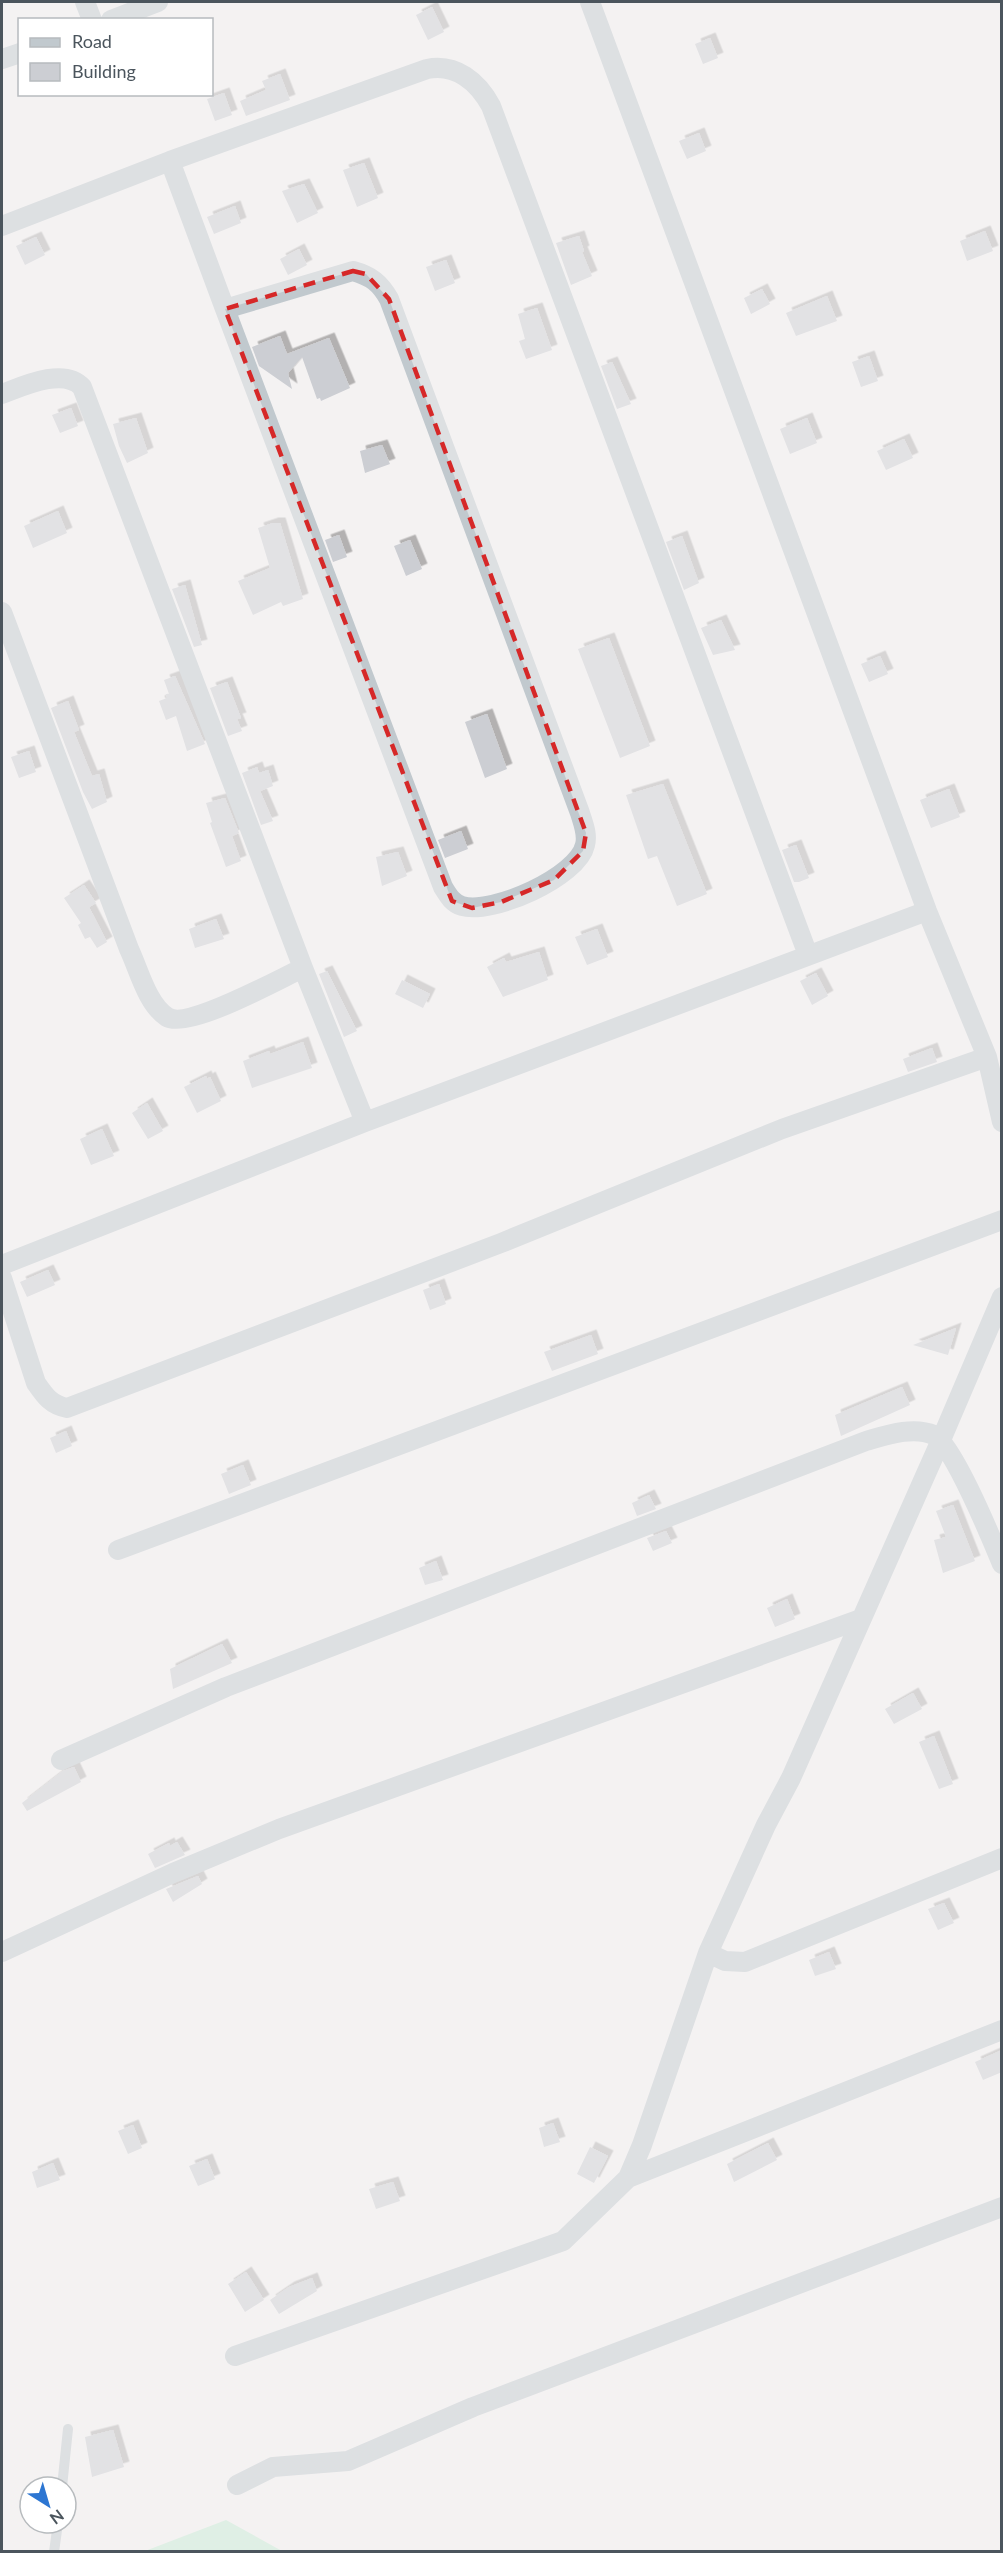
<svg xmlns="http://www.w3.org/2000/svg" width="1003" height="2553" font-family="Lato,sans-serif">
  <style>
    .green { fill: #c6ecd4 }
    .building { fill: #ccced3; filter: url(#shadow) }
    .lines { fill: none; stroke-linecap: round; stroke-linejoin: round }
    .service { stroke: #c1c9ce; stroke-width: 10 }
    .minor { stroke: #c1c9ce; stroke-width: 20 }
    .marked { fill: none; stroke: #d62828; stroke-width: 4.5; stroke-dasharray: 12 8; stroke-linejoin: round }
  </style>
  <defs>
    <filter id="shadow"><feDropShadow dx="5.5" dy="-5.5" stdDeviation="0" flood-color="#0004"/></filter>
  </defs>
  <rect width="100%" height="100%" fill="#f4f2f2"/>
  <path class="green" d="M226,2520L282,2551H145Z"/>
  <path class="building" d="M432,7L444,32L428,40L416,15Z
    M710,38L718,58L703,64L695,44Z
    M280,74L290,100L246,116L240,101L266,90L262,81Z
    M224,93L232,115L215,121L207,99Z
    M699,133L706,151L687,159L679,141Z
    M364,163L378,198L357,207L343,170Z
    M304,184L318,213L297,223L282,191Z
    M235,206L241,223L214,234L207,217Z
    M985,231L993,251L967,261L960,241Z
    M579,236L584,251L582,252L592,276L571,285L556,243Z
    M36,237L45,255L25,265L16,246Z
    M299,249L307,265L288,275L280,259Z
    M446,260L455,283L435,291L426,267Z
    M762,289L770,304L751,314L744,298Z
    M827,296L837,321L796,336L786,313Z
    M537,308L552,350L526,359L519,341L525,339L518,314Z
    M280,336L287,354L329,338L350,388L321,401L320,398L317,399L302,357L288,373L292,389L259,366L252,347Z
    M869,356L878,381L861,387L852,362Z
    M612,362L631,404L617,409L601,366Z
    M71,408L78,426L60,433L52,415Z
    M136,418L148,453L127,463L119,446L113,424Z
    M807,418L817,443L790,454L780,429Z
    M904,439L913,458L886,470L877,451Z
    M382,445L390,464L365,473L360,451Z
    M58,511L67,533L33,548L24,526Z
    M273,523H280L303,599L283,606L281,602L253,615L238,581L270,568L258,528Z
    M339,535L347,557L333,562L325,540Z
    M682,536L699,583L684,590L666,542Z
    M410,540L422,569L406,576L394,546Z
    M185,585L202,645L194,647L172,589Z
    M721,620L735,650L713,655L701,628Z
    M609,638L650,746L620,758L578,649Z
    M880,656L888,674L869,682L861,664Z
    M175,676L205,744L187,751L176,716L166,720L159,701L167,698L166,694H169L164,680Z
    M227,682L241,718L237,719L242,731L228,736L210,688Z
    M68,701L79,730L74,732L92,776L99,774L107,802L92,809L83,792L51,708Z
    M487,714L507,769L485,778L465,722Z
    M29,751L36,772L19,778L11,757Z
    M257,767L259,773L268,770L273,786L260,791L273,821L261,825L242,773Z
    M663,784L707,894L677,906L657,856L648,859L626,795Z
    M949,789L960,817L931,828L920,800Z
    M225,798L239,833L232,836L241,861L226,867L210,823L212,822L206,803Z
    M461,831L468,849L445,858L438,840Z
    M796,845L809,878L799,882H794L782,850Z
    M398,852L407,876L382,886L376,857Z
    M84,885L96,903L89,907L107,942L97,948L90,937L85,939L78,925L81,923L64,898Z
    M216,919L224,939L195,948L189,929Z
    M597,929L608,957L587,965L575,937Z
    M539,952L548,980L503,997L487,967L504,958L506,962Z
    M327,971L357,1031L344,1037L319,974Z
    M816,973L828,996L812,1005L800,981Z
    M402,980L430,994L423,1008L395,994Z
    M303,1042L312,1068L252,1088L243,1061L269,1051L270,1054Z
    M932,1048L937,1062L908,1072L903,1059Z
    M206,1076L207,1079L210,1077L221,1101L197,1113L184,1087Z
    M147,1103L163,1131L148,1139L132,1113Z
    M102,1129L114,1156L91,1165L80,1139Z
    M48,1270L55,1285L27,1297L20,1282Z
    M439,1284L446,1304L430,1310L423,1290Z
    M956,1328L948,1355L913,1345Z
    M591,1335L598,1354L552,1371L544,1352Z
    M902,1387L910,1405L841,1436L835,1415Z
    M66,1431L72,1446L56,1453L50,1438Z
    M243,1465L251,1485L229,1494L221,1474Z
    M649,1495L656,1509L637,1516L632,1503Z
    M953,1505L975,1561L943,1573L934,1540L946,1537L936,1511Z
    M666,1531L672,1543L653,1551L647,1538Z
    M436,1561L443,1580L425,1585L419,1568Z
    M787,1599L795,1619L775,1627L767,1608Z
    M222,1644L232,1663L173,1689L170,1669Z
    M913,1693L922,1709L894,1724L885,1709Z
    M934,1736L953,1784L939,1789L919,1742Z
    M74,1767L81,1782L27,1811L22,1803L63,1771Z
    M177,1842L185,1855L155,1868L148,1854L169,1843L170,1846Z
    M198,1876L202,1884L173,1902L166,1889Z
    M944,1903L954,1923L938,1930L928,1909Z
    M829,1952L836,1969L815,1976L809,1960Z
    M1002,2050V2072L983,2080L975,2062Z
    M553,2123L560,2142L544,2147L539,2128Z
    M133,2125L142,2148L128,2154L118,2131Z
    M768,2143L777,2160L734,2182L727,2164Z
    M590,2147L608,2156L594,2183L577,2174Z
    M207,2159L215,2179L198,2186L189,2166Z
    M53,2163L60,2180L37,2188L32,2172Z
    M393,2182L400,2201L376,2209L369,2189Z
    M246,2272L264,2300L245,2312L228,2284Z
    M312,2278L317,2291L279,2314L270,2300L289,2287Z
    M113,2430L124,2467L92,2477L85,2437Z"/>
  <g class="lines">
    <path class="service" d="M62,2487L68,2429
      M54,2552L58,2523"/>
    <path class="minor" d="M85,2L92,20
      M590,2L927,911L987,1057L1002,1122
      M111,20L158,2
      M2,59L20,53
      M170,161L225,309L353,271C371,276 380,283 389,299L580,813C583,823 588,834 585,845C578,877 492,915 462,906C452,903 448,895 443,887L225,309
      M2,226L170,161L427,69C456,63 478,82 491,106L808,955
      M2,394C23,386 64,367 82,387L303,968L365,1122
      M2,612L129,949C139,970 147,1004 167,1017C188,1030 279,979 303,968
      M2,1265L365,1122L927,911
      M2,1278L36,1383C45,1396 51,1405 67,1408L501,1243L782,1129L987,1057
      M118,1550L1002,1220
      M61,1760L226,1687L866,1441C887,1435 913,1426 934,1435C952,1443 993,1542 1002,1564
      M2,1952L173,1873L279,1829L861,1619
      M708,1953L725,1961L745,1962L1002,1858
      M628,2178L1002,2030
      M235,2356L563,2241L628,2178L642,2145L708,1953L766,1825L791,1778L941,1440L1002,1297
      M237,2485L273,2467L348,2461L473,2407L1002,2207"/>
  </g>
  <path d="M0 0H1003V2553H0ZM353,271L366,274L389,299L586,833L583,851L554,880L501,902L472,908L452,901L225,309Z" fill="#f4f2f2" fill-opacity=".55" fill-rule="evenodd"/>
  <path class="marked" d="M353,271L366,274L389,299L586,833L583,851L554,880L501,902L472,908L452,901L225,309Z"/>
  <rect width="1003" height="2553" fill="none" stroke="#4b555d" stroke-width="6"/>
  <rect x="18" y="18" width="195" height="78" fill="#ffffff" stroke="#b7bbbe" stroke-width="1.5"/>
  <rect x="30" y="38" width="30" height="9" fill="#c1c9ce" stroke="#b7bbbe" stroke-width="1.5"/>
  <text x="72" y="48" font-size="18" fill="#4b555d">Road</text>
  <rect x="30" y="63" width="30" height="18" fill="#ccced3" stroke="#b7bbbe" stroke-width="1.5"/>
  <text x="72" y="78" font-size="18" fill="#4b555d">Building</text>
  <g transform="translate(48 2505) rotate(143)"><circle r="28" fill="#ffffff" stroke="#b7bbbe" stroke-width="1.5"/>
  <path d="M0-4.5L10 22L0 15L-10 22Z" fill="#2d76d2"/>
  <text y="-9" font-size="16" font-weight="bold" text-anchor="middle" fill="#4b555d">N</text>
  </g>
</svg>
